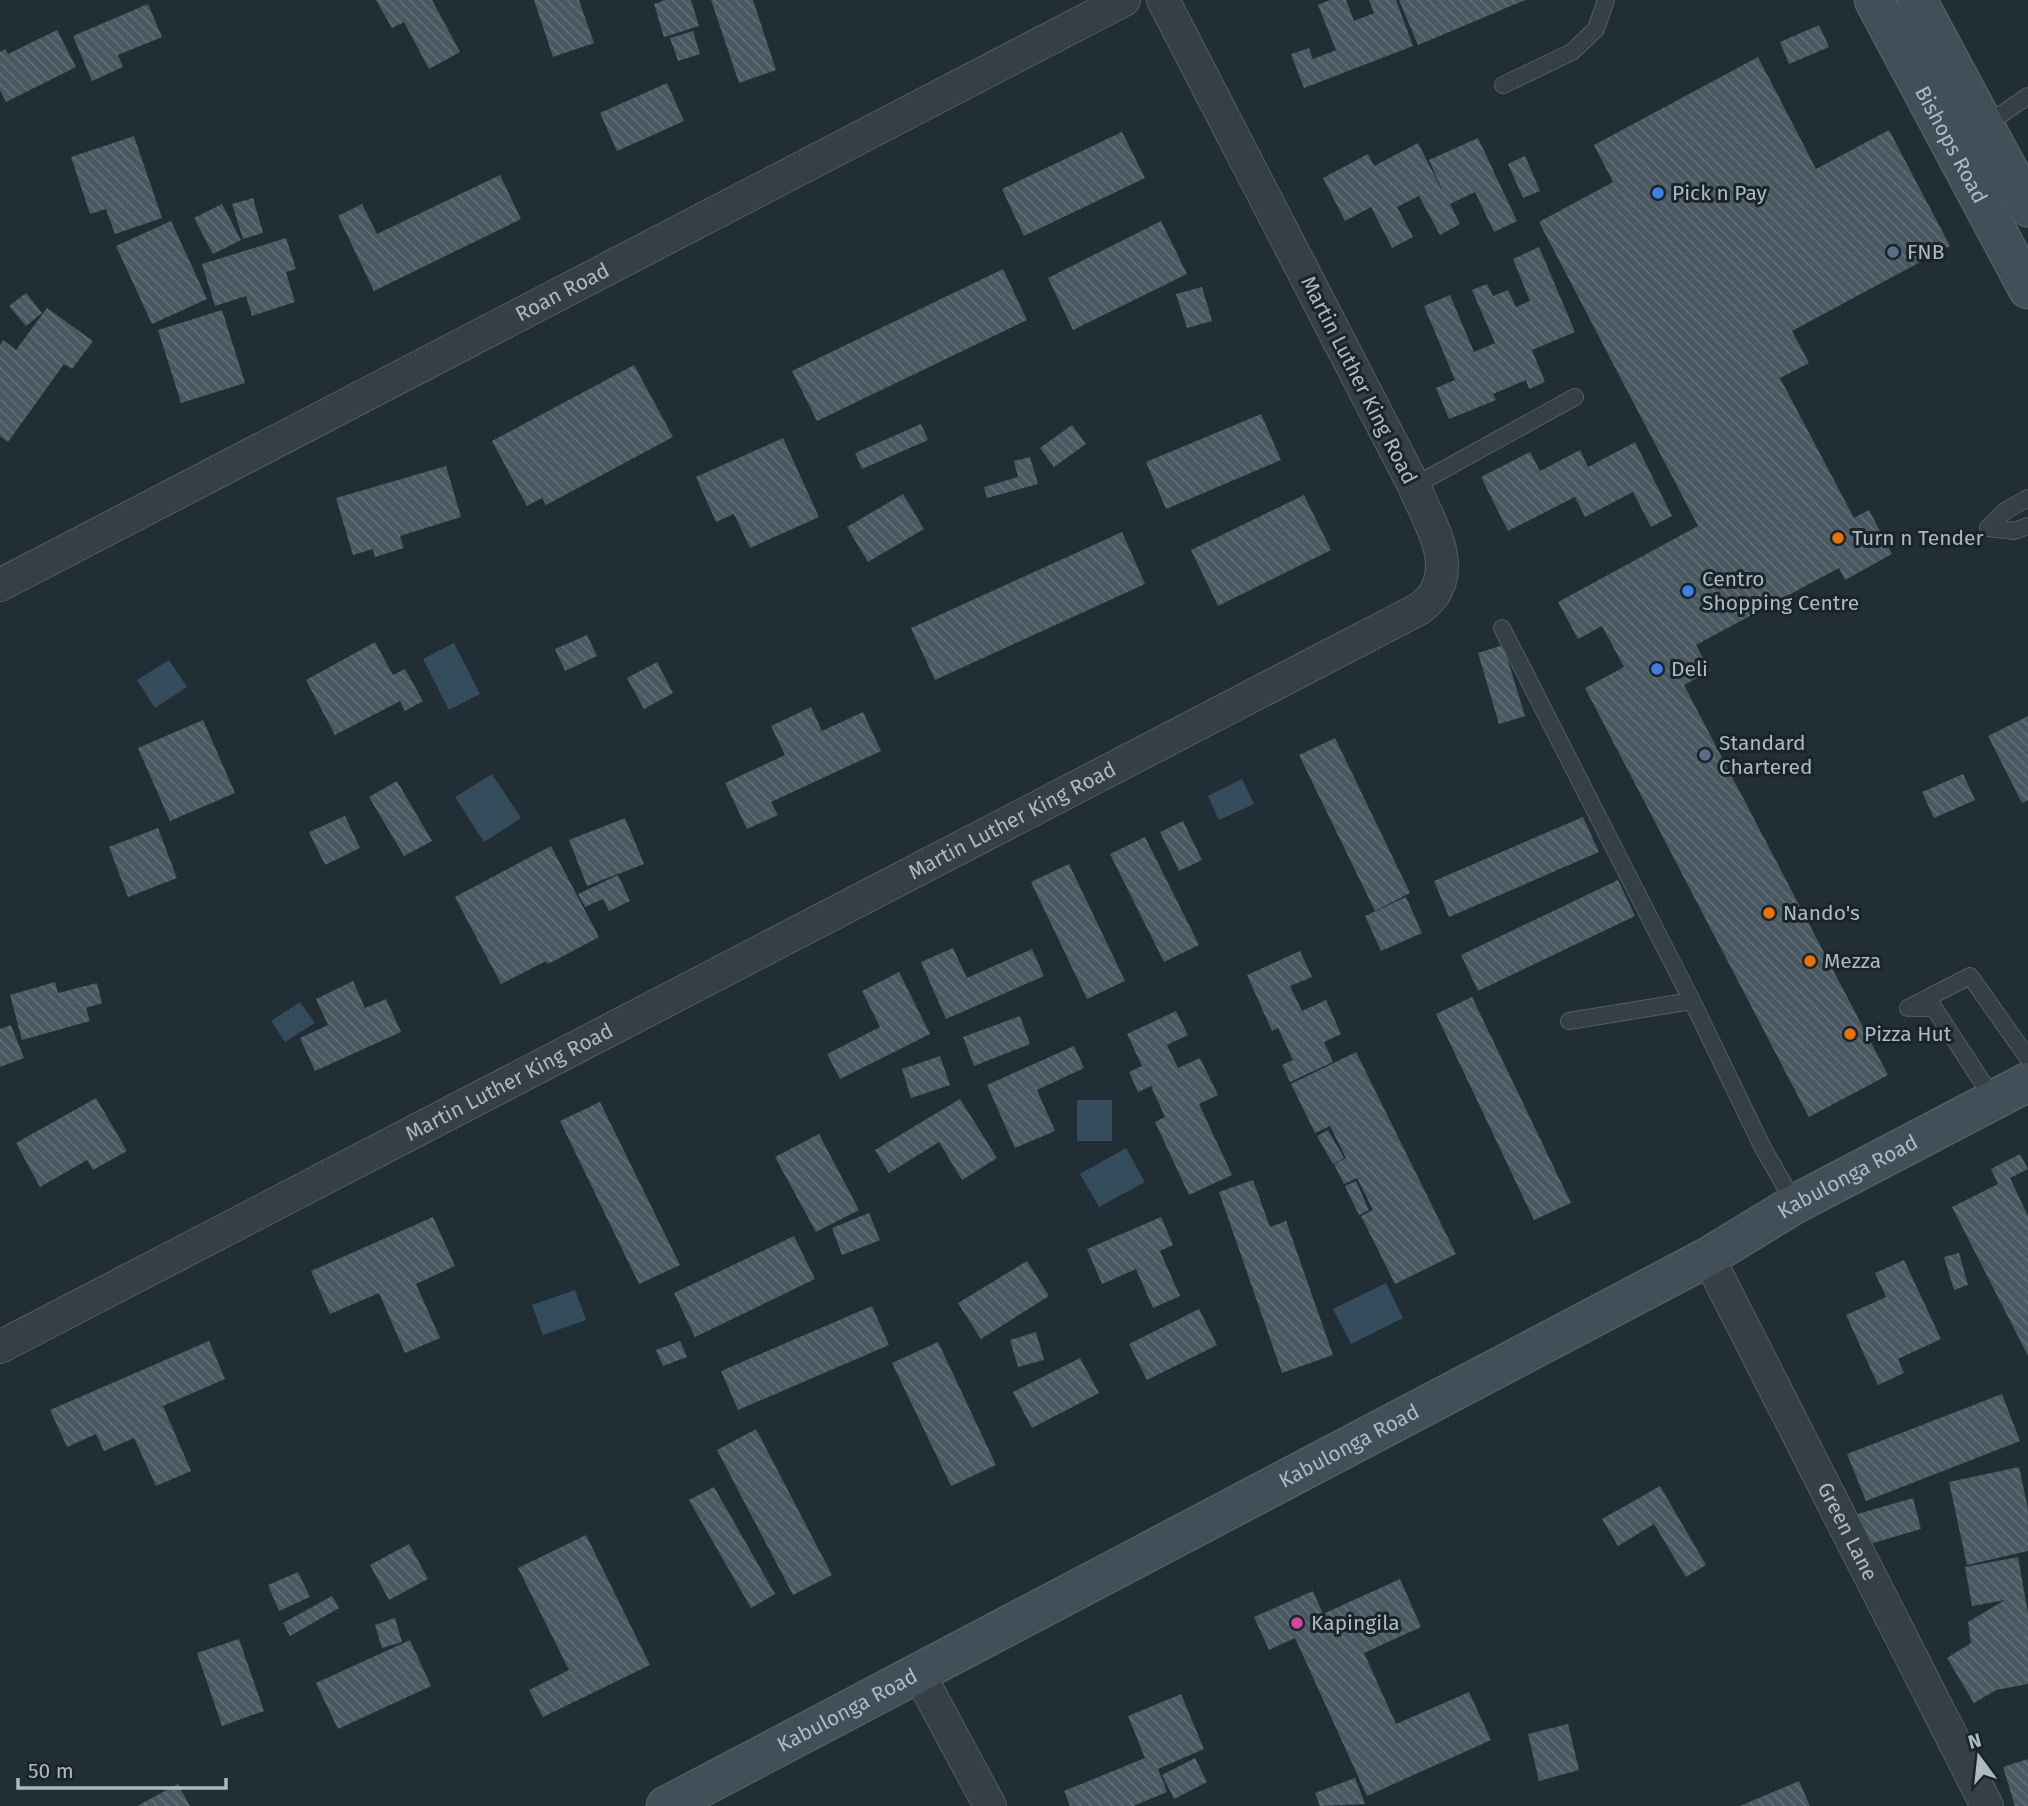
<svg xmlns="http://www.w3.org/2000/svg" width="2028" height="1806" font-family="'Fira Sans',sans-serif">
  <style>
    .water { fill: #354c5c }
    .building { fill: url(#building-back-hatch) }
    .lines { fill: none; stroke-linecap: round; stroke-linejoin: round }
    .lane-casing { stroke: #525d64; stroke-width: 18 }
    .street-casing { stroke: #525d64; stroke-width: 34 }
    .secondary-casing { stroke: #525d64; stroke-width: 41 }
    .lane { stroke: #343f46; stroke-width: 16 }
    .street { stroke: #343f46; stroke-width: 32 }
    .secondary { stroke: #424f59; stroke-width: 38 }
    .shop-dot { fill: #3f7fe0; stroke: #1a242b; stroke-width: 2.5 }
    .service-dot { fill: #5c6f8a; stroke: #1a242b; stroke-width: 2.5 }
    .food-dot { fill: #e8710a; stroke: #1a242b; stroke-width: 2.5 }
    .hotel-dot { fill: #d1479c; stroke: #1a242b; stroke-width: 2.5 }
    .labels { text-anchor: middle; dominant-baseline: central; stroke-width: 6; stroke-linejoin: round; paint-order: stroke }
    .street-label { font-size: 21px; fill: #aebac3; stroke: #1a242b }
    .poi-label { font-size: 21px; fill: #aebac3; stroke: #1a242b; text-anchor: start }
  </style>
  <defs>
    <pattern id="building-back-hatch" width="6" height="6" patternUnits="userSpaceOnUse" patternTransform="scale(1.75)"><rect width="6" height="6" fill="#495861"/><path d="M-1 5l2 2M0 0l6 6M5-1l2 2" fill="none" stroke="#616e76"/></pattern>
  </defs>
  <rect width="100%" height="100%" fill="#212e36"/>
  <path class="water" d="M454,643L480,694L449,710L423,659Z
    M169,660L187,687L155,708L137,680Z
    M492,774L521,818L484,842L455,797Z
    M1242,779L1254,804L1219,820L1208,796Z
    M300,1002L315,1023L285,1042L271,1021Z
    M1077,1100H1112V1141H1077Z
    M1126,1148L1145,1182L1099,1207L1080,1174Z
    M1386,1283L1403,1318L1351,1344L1333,1309Z
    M575,1290L586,1320L543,1335L532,1305Z"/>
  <path class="building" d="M376,0H432L460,52L429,69L404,22L392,28Z
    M534,0H579L594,43L553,57Z
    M665,0H691L699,26L664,37L654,4Z
    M711,0H753L776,70L739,83Z
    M1330,0H1346L1354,21L1374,13L1369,0H1396L1413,46L1304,88L1291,54L1309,48L1313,59L1336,50L1318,5Z
    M1399,0H1525L1418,45Z
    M148,4L162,37L118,55L123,67L92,81L73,36Z
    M1819,25L1829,47L1789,64L1780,42Z
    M57,30L76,67L6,102L0,90V52L5,49L8,54Z
    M693,31L700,54L678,61L670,38Z
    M1758,57L1816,169L1889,130L1950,246L1792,331L1809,363L1780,378L1854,518L1869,510L1892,554L1845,580L1839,568L1696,645L1710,671L1684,685L1888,1075L1809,1117L1585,688L1624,667L1602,626L1578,639L1558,602L1698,526L1539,222L1613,182L1594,145Z
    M667,83L684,121L617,151L600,113Z
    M1122,132L1145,178L1024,236L1002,189Z
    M134,136L162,218L115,234L106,209L90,214L71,157Z
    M1478,138L1517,221L1494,232L1475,192L1450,204L1460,224L1440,235L1419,196L1397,207L1413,237L1392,248L1371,207L1345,221L1323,178L1368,154L1374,166L1418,143L1443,192L1429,160Z
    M1525,156L1540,191L1523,198L1508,164Z
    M500,175L521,219L374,291L338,216L362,204L377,234Z
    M253,198L263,233L243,239L232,204Z
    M222,204L241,240L213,254L194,218Z
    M171,221L207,299L152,324L116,246Z
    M1161,221L1187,274L1073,330L1048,278Z
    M286,238L296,269L286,272L295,302L252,316L246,296L215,306L202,264Z
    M1539,247L1575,332L1532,350L1545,382L1529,389L1526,380L1493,394L1496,400L1449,419L1436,388L1455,380L1424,306L1450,295L1474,352L1495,343L1472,290L1487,284L1493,296L1508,290L1516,307L1530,301L1513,259Z
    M1003,269L1027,320L817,421L792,371Z
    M1202,287L1212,321L1187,328L1176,294Z
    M26,293L42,313L26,326L9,306Z
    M47,308L93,341L72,369L64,364L8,442L0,436V345L3,340L16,350Z
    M222,310L245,383L181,403L158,330Z
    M634,365L673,437L546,505L542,498L527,506L492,441Z
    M1261,414L1281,460L1166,509L1146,462Z
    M921,424L928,440L862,469L855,453Z
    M1072,425L1086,444L1054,467L1040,448Z
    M783,438L819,517L750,548L734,514L716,522L696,477Z
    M1635,442L1672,516L1651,527L1633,492L1585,517L1575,497L1508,531L1481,477L1530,452L1540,471L1580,450L1588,467Z
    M1030,457L1038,484L987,498L984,487L1018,477L1014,461Z
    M446,466L461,517L400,536L404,548L375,557L373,549L353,555L336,498Z
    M903,494L924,529L868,562L847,527Z
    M1304,495L1331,550L1218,606L1191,550Z
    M1122,532L1145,584L935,680L911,628Z
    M587,635L597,656L565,671L555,649Z
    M375,642L393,675L405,669L423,701L405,711L400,701L335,735L306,680Z
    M1503,645L1525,716L1499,724L1478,653Z
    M657,662L673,693L644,709L627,678Z
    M811,707L822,731L863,712L881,751L771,802L778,815L747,829L725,783L785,755L771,726Z
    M2028,716V800L2022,803L1988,736Z
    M203,720L235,793L170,821L138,748Z
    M1335,738L1410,893L1375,911L1299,755Z
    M1963,774L1975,800L1934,818L1922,792Z
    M397,781L432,841L404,856L369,797Z
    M345,816L360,848L325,865L309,832Z
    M1583,817L1599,852L1449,917L1434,881Z
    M625,818L644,864L587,886L569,840Z
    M1183,821L1202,860L1179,871L1160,832Z
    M158,828L177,878L128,897L109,847Z
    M1145,837L1199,945L1164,962L1110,854Z
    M551,846L599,937L548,964L546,961L501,984L455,897Z
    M1069,864L1125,981L1087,999L1031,882Z
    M618,875L630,901L609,911L603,899L585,907L578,894Z
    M1618,880L1635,916L1478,991L1461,955Z
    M1406,897L1422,933L1381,951L1365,916Z
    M953,948L967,978L1032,949L1044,976L946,1019L921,962Z
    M1300,951L1312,977L1290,986L1302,1011L1326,1000L1341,1034L1324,1042L1333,1062L1290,1082L1282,1065L1293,1060L1278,1028L1272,1031L1247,975Z
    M899,972L930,1034L840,1079L827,1054L880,1027L862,991Z
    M353,981L365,1008L386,999L401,1032L315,1071L300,1038L328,1025L316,999Z
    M55,982L58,993L97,983L102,1003L86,1008L90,1021L22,1040L10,995Z
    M1472,997L1571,1203L1534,1220L1436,1014Z
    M1176,1011L1188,1035L1167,1045L1178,1068L1200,1058L1218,1095L1199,1104L1232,1175L1189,1195L1155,1122L1165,1117L1151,1086L1138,1092L1129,1072L1142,1066L1127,1034Z
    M1020,1016L1030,1044L974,1066L963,1037Z
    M11,1025L24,1058L0,1067V1029Z
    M1074,1046L1084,1068L1037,1090L1055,1131L1015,1148L987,1085Z
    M1356,1052L1456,1254L1395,1284L1361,1216L1373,1210L1357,1178L1344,1184L1334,1164L1346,1158L1330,1126L1315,1133L1291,1084Z
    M940,1056L950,1085L911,1098L902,1069Z
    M96,1098L127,1151L93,1170L87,1160L40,1187L16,1143Z
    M960,1099L997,1158L962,1180L939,1142L889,1173L875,1150Z
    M600,1102L680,1265L639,1284L560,1121Z
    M1328,1130L1344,1158L1333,1164L1317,1136Z
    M819,1134L859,1210L816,1232L775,1157Z
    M2020,1154L2028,1169L2010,1178L2028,1216V1356L1952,1207L1998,1184L1991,1169Z
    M1253,1180L1270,1227L1286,1221L1333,1355L1282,1373L1219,1192Z
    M1356,1181L1369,1210L1359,1215L1345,1186Z
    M869,1213L880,1240L842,1255L832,1228Z
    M433,1217L455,1266L416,1284L440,1338L405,1353L379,1293L330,1314L311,1271Z
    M1161,1217L1173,1245L1160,1251L1180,1296L1153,1308L1136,1269L1102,1284L1087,1249Z
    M794,1236L815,1279L695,1337L674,1293Z
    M1959,1253L1968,1285L1954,1290L1944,1257Z
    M1904,1260L1941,1339L1898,1359L1904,1373L1878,1385L1846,1315L1886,1297L1875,1273Z
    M1027,1261L1049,1296L981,1339L958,1303Z
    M872,1306L889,1345L738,1410L721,1371Z
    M1199,1309L1217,1345L1147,1380L1129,1344Z
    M1036,1332L1044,1360L1018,1367L1010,1340Z
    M209,1341L225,1379L163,1406L191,1471L156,1486L134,1438L104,1451L96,1434L67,1447L50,1410Z
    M680,1341L687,1357L663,1366L656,1350Z
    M938,1342L996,1465L951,1486L892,1363Z
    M1080,1358L1099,1393L1032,1428L1013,1392Z
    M2002,1394L2020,1441L1866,1501L1847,1454Z
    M756,1429L832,1575L793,1595L717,1450Z
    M2019,1467L2028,1509V1551L1967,1565L1949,1482Z
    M1660,1486L1706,1565L1686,1577L1654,1524L1618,1546L1602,1519Z
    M714,1487L775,1594L751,1608L689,1500Z
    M1913,1498L1921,1529L1863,1546L1854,1515Z
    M586,1535L650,1665L543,1717L529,1690L569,1670L518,1568Z
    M409,1544L428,1579L389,1600L370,1565Z
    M2018,1557L2028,1613V1684L1996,1690L1974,1703L1947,1658L1971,1643L1968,1622L2005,1600L1972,1606L1965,1567Z
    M298,1572L310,1597L279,1611L268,1585Z
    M1400,1579L1421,1627L1364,1653L1396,1724L1469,1692L1491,1740L1367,1796L1295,1638L1269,1650L1254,1617L1313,1591L1323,1614Z
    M332,1596L339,1608L290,1636L283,1623Z
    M395,1618L402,1642L382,1648L375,1625Z
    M239,1639L264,1711L222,1726L197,1653Z
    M410,1640L431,1686L338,1729L316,1683Z
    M1181,1694L1204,1749L1158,1769L1167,1792L1133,1806H1070L1064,1791L1145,1758L1128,1716Z
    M1568,1724L1579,1770L1539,1781L1528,1734Z
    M1195,1758L1207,1782L1174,1799L1162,1775Z
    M2028,1759V1806H2015L2003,1767Z
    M1355,1778L1365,1804L1320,1806L1315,1793Z
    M1799,1781L1810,1806H1740Z
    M178,1784L190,1806H137Z"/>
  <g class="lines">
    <defs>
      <path id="lane" d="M1503,85L1572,52L1596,29L1606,0
        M1984,126L2028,96
        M1414,486L1575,397
        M1988,528L2005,511L2028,498
        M1988,528L2014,531L2028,526
        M1502,628L1692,1001L1763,1148L1795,1204
        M1908,1008L1970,976L2028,1058
        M1913,1008H1934L1994,1100
        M1569,1021L1692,1001"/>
      <g id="street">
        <path id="s1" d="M0,585L1124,0"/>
        <path id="s2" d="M1708,1257L1987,1806"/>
        <path id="s3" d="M0,1347L1419,609C1424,605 1431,600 1434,594C1456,560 1427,518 1414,486L1163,0"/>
        <path d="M919,1674L990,1806"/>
      </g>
      <g id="secondary">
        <path id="s4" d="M1874,0L2028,289"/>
        <path d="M1917,0L2028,207"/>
        <path id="s5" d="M666,1806L1708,1257L1795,1204L2028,1082"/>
      </g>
    </defs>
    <use href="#lane" class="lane-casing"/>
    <use href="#street" class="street-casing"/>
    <use href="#secondary" class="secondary-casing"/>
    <use href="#lane" class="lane"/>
    <use href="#street" class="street"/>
    <use href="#secondary" class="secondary"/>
  </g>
  <g class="shop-dot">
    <circle cx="1658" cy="193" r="7"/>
    <circle cx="1688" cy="591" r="7"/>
    <circle cx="1657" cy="669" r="7"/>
  </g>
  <g class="service-dot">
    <circle cx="1893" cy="252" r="7"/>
    <circle cx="1705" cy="755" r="7"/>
  </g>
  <g class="food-dot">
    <circle cx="1838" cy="538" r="7"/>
    <circle cx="1769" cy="913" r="7"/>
    <circle cx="1810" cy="961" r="7"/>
    <circle cx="1850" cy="1034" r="7"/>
  </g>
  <circle class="hotel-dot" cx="1297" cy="1623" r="7"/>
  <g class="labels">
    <g class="street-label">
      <text stroke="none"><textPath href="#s4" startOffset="164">Bishops Road</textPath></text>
      <text stroke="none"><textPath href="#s1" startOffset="634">Roan Road</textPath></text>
      <text transform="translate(1359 380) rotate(63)">Martin Luther King Road</text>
      <text stroke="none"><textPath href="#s3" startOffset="1141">Martin Luther King Road</textPath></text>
      <text stroke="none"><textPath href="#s3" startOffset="574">Martin Luther King Road</textPath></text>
      <text stroke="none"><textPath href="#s5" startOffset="1339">Kabulonga Road</textPath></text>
      <text stroke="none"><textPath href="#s5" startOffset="772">Kabulonga Road</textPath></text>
      <text stroke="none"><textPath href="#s2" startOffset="308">Green Lane</textPath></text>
      <text stroke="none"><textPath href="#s5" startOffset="205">Kabulonga Road</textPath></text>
    </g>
    <g class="poi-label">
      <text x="1672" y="193">Pick n Pay</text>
      <text x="1907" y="252">FNB</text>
      <text x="1852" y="538">Turn n Tender</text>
      <text x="1702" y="579">Centro<tspan x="1702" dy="24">Shopping Centre</tspan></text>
      <text x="1671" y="669">Deli</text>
      <text x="1719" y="743">Standard<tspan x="1719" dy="24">Chartered</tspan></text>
      <text x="1783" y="913">Nando's</text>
      <text x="1824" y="961">Mezza</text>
      <text x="1864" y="1034">Pizza Hut</text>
      <text x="1311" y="1623">Kapingila</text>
    </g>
  </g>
  <g transform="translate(1979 1757) rotate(345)" stroke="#1a242b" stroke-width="5" paint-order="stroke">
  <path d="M0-5L12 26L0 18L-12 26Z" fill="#aebac3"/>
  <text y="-10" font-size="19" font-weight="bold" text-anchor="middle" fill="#aebac3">N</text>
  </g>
  <path d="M18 1778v10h208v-10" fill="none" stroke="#aebac3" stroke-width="3.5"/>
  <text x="28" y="1778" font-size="21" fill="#aebac3" stroke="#1a242b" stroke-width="5" paint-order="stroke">50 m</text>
</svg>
